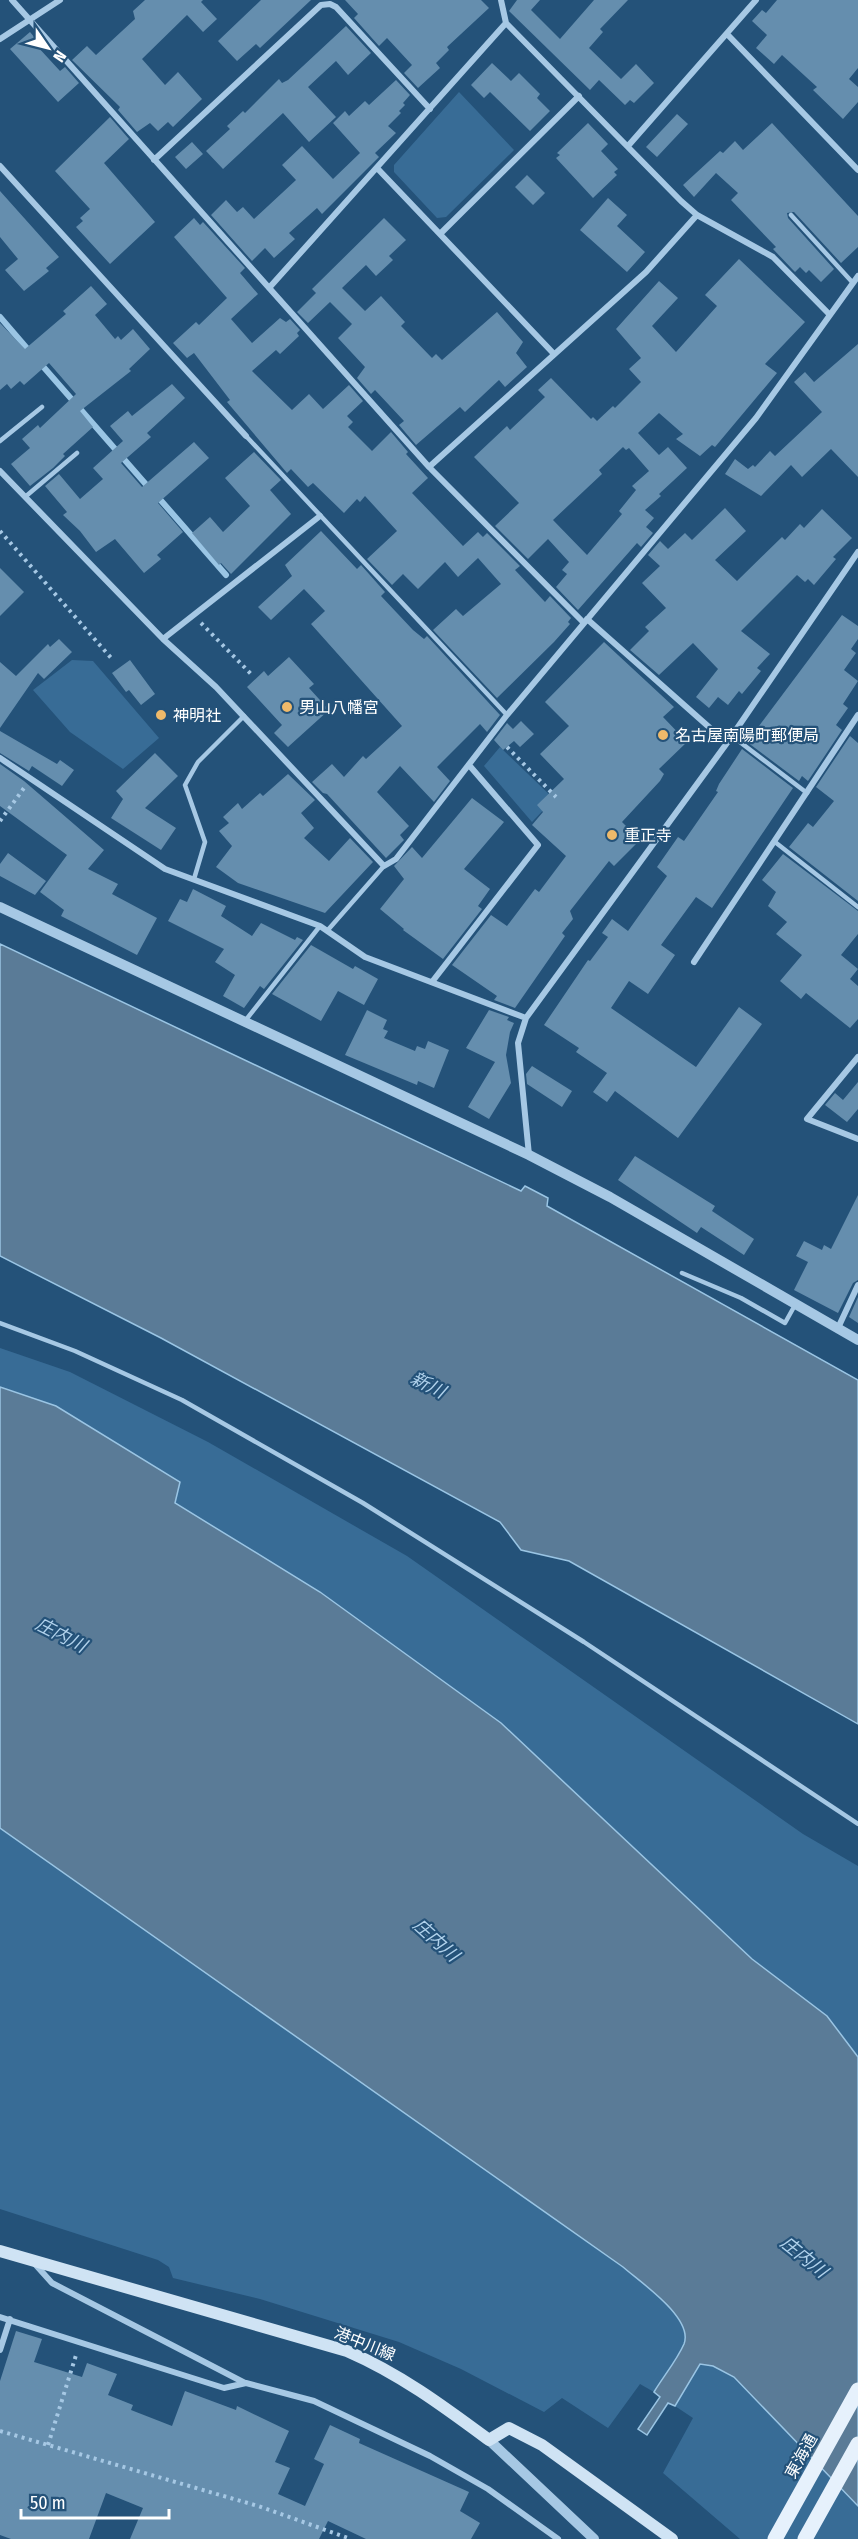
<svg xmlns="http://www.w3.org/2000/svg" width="858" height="2539" font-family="'Fira Sans Condensed','Noto Sans JP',sans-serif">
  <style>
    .green { fill: #386c96 }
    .water { fill: #5a7b97; stroke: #9ac5e4; stroke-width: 1.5 }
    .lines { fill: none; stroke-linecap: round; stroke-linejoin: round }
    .stream { stroke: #9ac5e4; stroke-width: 6 }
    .building { fill: #658eae; fill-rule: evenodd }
    .path { stroke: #a6c8e4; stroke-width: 4; stroke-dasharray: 3 4.5; stroke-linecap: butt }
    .service { stroke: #a6c8e4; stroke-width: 4.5 }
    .minor { stroke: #a6c8e4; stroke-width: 6 }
    .tertiary { stroke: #a6c8e4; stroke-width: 10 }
    .secondary { stroke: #cfe3f4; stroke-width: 12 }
    .primary { stroke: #e6f1fc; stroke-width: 15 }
    .poi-dot { fill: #eeb96a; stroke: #245279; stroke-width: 2 }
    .labels { text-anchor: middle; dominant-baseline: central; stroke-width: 4.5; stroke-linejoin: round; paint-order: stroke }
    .poi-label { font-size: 16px; fill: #fff; stroke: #245279; text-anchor: start }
    .street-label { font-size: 16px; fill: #fff; stroke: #245279 }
    .water-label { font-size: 18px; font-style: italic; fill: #b1d2ec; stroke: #245279 }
  </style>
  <rect width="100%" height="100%" fill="#245279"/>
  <path class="green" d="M459,92L514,150L446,217L437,218L394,172V165Z
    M72,660L93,661L159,738L123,769L70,732L33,690Z
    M500,747L554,799L532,822L484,766Z
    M0,1348L70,1372L208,1442L407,1556L803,1834L858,1866V2057L827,2016L752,1959L501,1723L320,1592L174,1503L180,1482L56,1406L0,1387Z
    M0,1828L623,2267C640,2282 694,2318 684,2344C677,2360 663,2377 654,2392L640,2384L608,2428L562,2398L544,2412L461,2369L399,2342L260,2299L173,2278L169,2267L158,2260L0,2209Z
    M700,2364L713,2366L734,2377L858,2506V2539H740L663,2473L693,2418L675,2406Z"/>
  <path class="water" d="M0,944L521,1191L525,1186L548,1198L547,1206L858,1380V1724L569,1561L521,1550L500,1522L161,1338L0,1256Z
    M0,1387L56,1406L180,1482L175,1503L320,1592L501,1723L752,1959L827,2016L858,2057V2506L734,2377L713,2366L700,2364L675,2406L668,2403L647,2435L638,2429L660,2397L654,2392C663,2377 677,2360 684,2344C694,2318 640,2282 623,2267L0,1828Z"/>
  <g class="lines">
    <path class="stream" d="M0,317L31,353
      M40,363L150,489
      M157,496L226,575"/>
  </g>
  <path class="building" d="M145,0H203L201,2L217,19L203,32L187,15L142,59L165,85L178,72L202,99L173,127L168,122L158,131L150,123L137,132L118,110L120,107L72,60L87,46L96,55L135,19L133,11Z
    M261,0H311L260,48L256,44L237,61L218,41Z
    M345,0H481L489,8L447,47L449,50L436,63L440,68L418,88L404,73L412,65L387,38L379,46L354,18L358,14Z
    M517,0H540L531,10L560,39L594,0H628L600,29L603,32L589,48L621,79L636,64L654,83L634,103L630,100L625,105L599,80L590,90L509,11Z
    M777,0H858V68L849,79L858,87V102L843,119L813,90L817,87L782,55L774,64L756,48L767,35L752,21L762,10L766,13Z
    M346,26L371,53L348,75L336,61L308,87L336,117L309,142L283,113L223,169L206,151L230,129L227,126L243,111L245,113L279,79L282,83L288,80Z
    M30,32L40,44L37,46L60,71L65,67L79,83L58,102L10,49Z
    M492,63L511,81L519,73L540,94L537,98L550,111L530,131L490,92L484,98L471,85Z
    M396,80L410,95L403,103L405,105L399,111L401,113L388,126L396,133L375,153L379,157L322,214L317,208L289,233L295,239L274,258L265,248L252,261L211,215L226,200L237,212L243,207L254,219L296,180L282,165L302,146L333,179L360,153L333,123L345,111L349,116L365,101L369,105Z
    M677,114L688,124L657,157L646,147Z
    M110,117L129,139L104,163L155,222L110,264L76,227L83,221L80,218L90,209L55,171Z
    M588,123L608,144L601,151L618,169L614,172L617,175L593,198L556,158L560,155L557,153Z
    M772,123L858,216V247L841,263L794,212L787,213L788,218L834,269L821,282L809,270L806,273L800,267L795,272L793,270L773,249L776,247L731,200L738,193L716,173L694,197L683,185L720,151L723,153L735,141L743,150Z
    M192,142L203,154L186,169L175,157Z
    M527,175L545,193L533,205L515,187Z
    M0,191L59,257L46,268L49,271L24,291L5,270L18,259L0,237Z
    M608,198L627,215L617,226L645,252L627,272L580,230Z
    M194,218L200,225L203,222L245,268L240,273L258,294L231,319L252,343L280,318L286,322L290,319L300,330L297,333L299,336L280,354L276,350L252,371L292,410L309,394L323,409L349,385L363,401L347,416L353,422L348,427L372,451L391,432L408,452L406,454L428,478L412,493L463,546L478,532L483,537L487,533L520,566L515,570L545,602L550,596L571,618L568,622L570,624L554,642L497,698L433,630L456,609L463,616L501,584L478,558L458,577L445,562L418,589L403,574L392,585L367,559L397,531L365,496L360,502L357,499L344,513L313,483L308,487L291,469L287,473L227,402L230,400L194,353L187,358L173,343L196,322L199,325L227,298L174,237Z
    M384,218L406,240L389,256L393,260L376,276L366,265L342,288L365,311L381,296L405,322L401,326L432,358L436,354L442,360L497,312L523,342L516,353L527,367L505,387L499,380L465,412L460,407L416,445L399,425L404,421L375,390L371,394L357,378L365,367L338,338L352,324L330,302L308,323L297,312L316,293L312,289Z
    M739,259L805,322L765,364L777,373L715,447L712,445L700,456L676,439L683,434L659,413L638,433L659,455L668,447L687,468L659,494L661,496L645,510L654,518L646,527L653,533L641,547L637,543L578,610L556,587L567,574L562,570L569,562L548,539L528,559L495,526L519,503L474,457L507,426L510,430L545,397L538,390L551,378L591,419L593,417L597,421L613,406L615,408L641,382L629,369L641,358L616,329L659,281L678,298L652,326L676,352L717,306L705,295ZM623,447L626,450L629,448L649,471L632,486L636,490L619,511L622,514L587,555L553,520L602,474L599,470Z
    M91,286L107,304L95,315L115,339L118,336L121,340L133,329L150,349L129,369L131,371L80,411L93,427L63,454L65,456L53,468L30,486L11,464L30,448L22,439L38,425L40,428L76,394L49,363L24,385L20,381L11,389L7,384L0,390V323L25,349L66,314L63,311Z
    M858,344V477L831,449L802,477L791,465L761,496L725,474L735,459L748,469L753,465L755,467L770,451L775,456L822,412L794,382L805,372L814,382Z
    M172,384L185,398L147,433L151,437L121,463L142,487L194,442L209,458L158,503L183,532L157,555L161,559L144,573L115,539L96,552L80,531L63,515L67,512L45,486L59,474L80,499L103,479L93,468L123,441L110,426L128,411L132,416Z
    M254,452L281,480L270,490L291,514L231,574L221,563L219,565L192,533L210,517L223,532L250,506L225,478Z
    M725,508L746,531L715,560L737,581L782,537L785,540L800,524L804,528L822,509L852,538L833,557L836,559L814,585L808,579L805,582L797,575L741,631L770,654L757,668L761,671L742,694L739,691L728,705L718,697L709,708L696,697L718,669L693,643L659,675L630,650L649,631L645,627L666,608L642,583L660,566L648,555L660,541L668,549L685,533L692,540Z
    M321,531L357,569L361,565L385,592L381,596L413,630L424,639L427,636L500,715L487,732L480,724L437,767L450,781L434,802L400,766L377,792L409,826L400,835L404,840L386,858L327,794L323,793L312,782L332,764L344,777L363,756L366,759L402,726L311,624L325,611L304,589L271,620L258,607L292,576L285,565Z
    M0,568L24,592L0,616Z
    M842,615L858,626V639L851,649L856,653L844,670L858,681L843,704L848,708L836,725L842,730L808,781L802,776L799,781L747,742Z
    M59,639L72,652L44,679L38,673L0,728V662L16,676L48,644L50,647Z
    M604,642L674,707L663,717L687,742L659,769L664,774L660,781L622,822L640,840L614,866L609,861L570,911L573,919L562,933L565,936L515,1008L494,1000L497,996L452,965L491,915L507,926L535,889L539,892L566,856L532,825L543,812L537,805L564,779L540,754L569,726L545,702Z
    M289,657L314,684L309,688L329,710L288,747L274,733L282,725L247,687L264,671L268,676Z
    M130,660L155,694L141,705L129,690L126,692L112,673Z
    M521,721L534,734L520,747L514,741L503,750L494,740L507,723L513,729Z
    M0,731L57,764L60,760L74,770L62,786L32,766L29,771L0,753Z
    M850,736L858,743V901L789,847L808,823L813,827L834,801L816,787Z
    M742,749L793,788L712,908L696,897L661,945L675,955L648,994L629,981L611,1008L696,1067L739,1007L762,1024L678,1138L615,1091L607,1102L593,1092L607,1073L576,1052L579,1048L544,1025L588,960L590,961L608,937L602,933L612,919L628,931L667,876L657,867L678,837L684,841L718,792L716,791L719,784Z
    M155,753L178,776L145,808L176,828L161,850L111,818L123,799L116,791Z
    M0,764L24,781L104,850L88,869L118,884L112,894L157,918L137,955L61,916L64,910L40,892L67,855L0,806Z
    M288,774L315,800L301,813L314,828L304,838L329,861L350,838L373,862L325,913L238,883L216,867L232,846L219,831L229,823L223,817L238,803L242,809L260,793L263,796Z
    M472,798L504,822L464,869L490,889L478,906L482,909L443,959L403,930L404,929L380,909L404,879L394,866L412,847L422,858Z
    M8,853L46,881L35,895L0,876V864Z
    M783,854L858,911V934L841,955L858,969L850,979L858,986V1019L850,1028L806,993L801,999L780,981L802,955L776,934L787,922L768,906L776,892L762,880Z
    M193,889L226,906L221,916L252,936L261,923L295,940L297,937L303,940L264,989L260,986L244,1008L223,996L235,975L215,962L224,949L168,921L180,899L187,902Z
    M311,945L353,969L355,966L378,979L364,1005L338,991L321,1021L272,994Z
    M367,1010L387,1020L383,1029L388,1031L384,1038L415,1051L417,1046L425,1049L428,1041L449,1050L434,1088L418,1081L417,1085L345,1055Z
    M489,1010L509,1017L507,1020L514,1023L510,1032L506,1055L511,1083L489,1119L468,1107L495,1062L466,1048Z
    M532,1066L572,1091L562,1107L527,1084L526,1074Z
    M858,1082V1109L847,1122L825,1105L835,1093L843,1100Z
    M635,1156L715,1206L712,1211L754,1239L744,1255L701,1227L697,1233L618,1180Z
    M858,1195V1280L853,1283L838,1313L794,1290L808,1262L796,1256L804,1241L822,1250L824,1245L831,1249Z
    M858,1297V1323L849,1317Z
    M16,2331L42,2339L34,2362L82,2377L87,2363L117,2374L108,2395L133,2405L131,2410L172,2426L185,2391L236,2410L237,2406L289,2431L275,2462L290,2468L278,2494L305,2506L324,2464L314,2459L330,2425L360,2439L359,2443L469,2492L460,2511L480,2523L471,2539H366L328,2521L319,2539H130L143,2508L106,2493L89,2539H11L0,2535V2381Z"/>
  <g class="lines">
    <path class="path" d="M0,531L112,659
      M201,623L253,676
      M507,747L556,797
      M0,821L24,788
      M0,2431L258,2506L351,2539
      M48,2445L77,2352"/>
    <path class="service" d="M791,215L853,283
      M246,436L507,715
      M0,441L42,407
      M25,497L77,453
      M732,736L807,793
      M775,842L858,907
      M194,879L205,842L185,785L198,762L244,716
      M327,931L384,866
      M245,1021L320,926
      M682,1273L741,1298L785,1323L795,1305
      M0,1323L75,1351L182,1400L363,1503L584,1642L858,1824"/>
    <path class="minor" d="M12,0L429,467L584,623
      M501,0L506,23L681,201L697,215L773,257L830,315
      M727,34L858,170
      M0,39L60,0
      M628,146L756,0
      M154,160L321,5L330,4L336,7L430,109
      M0,166L246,436
      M377,168L554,354
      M440,234L579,96
      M269,288L506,23
      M429,467L646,272L697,215
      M0,471L163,639L216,687L384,866L396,859L507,715L756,418L858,276
      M587,619L727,743
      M163,639L320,516
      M0,758L165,869L320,926L365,957L526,1018
      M694,962L858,715
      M432,982L538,845L469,765
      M858,1057L807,1119L858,1139
      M529,1155L518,1043L526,1018L727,743L858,552
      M838,1328L858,1285
      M34,2263L52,2283L245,2383
      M0,2317L224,2388L246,2383L314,2401L430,2456L488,2489L558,2539
      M0,2350L10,2319"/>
    <path class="tertiary" d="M0,907L529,1155L610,1197L858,1340
      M489,2440L594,2539"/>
    <path class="secondary" d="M0,2251L347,2351C400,2374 443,2406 489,2440L509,2428L542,2445L672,2539"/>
    <path class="primary" d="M775,2539L858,2390
      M805,2539L858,2444"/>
  </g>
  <g class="poi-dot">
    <circle cx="287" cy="707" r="6"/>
    <circle cx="161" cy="715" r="6"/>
    <circle cx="663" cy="735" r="6"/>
    <circle cx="612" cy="835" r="6"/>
  </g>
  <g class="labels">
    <g class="poi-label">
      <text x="299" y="707">男山八幡宮</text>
      <text x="173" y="715">神明社</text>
      <text x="675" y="735">名古屋南陽町郵便局</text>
      <text x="624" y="835">重正寺</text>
    </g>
    <g class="street-label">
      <text transform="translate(365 2344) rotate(22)">港中川線</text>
      <text transform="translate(801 2456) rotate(-61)">東海通</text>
    </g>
    <g class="water-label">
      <text transform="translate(428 1385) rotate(27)">新川</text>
      <text transform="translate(61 1635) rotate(27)">庄内川</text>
      <text transform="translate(436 1940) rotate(42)">庄内川</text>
      <text transform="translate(804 2257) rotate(39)">庄内川</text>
    </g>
  </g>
  <g transform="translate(48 48) rotate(125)" stroke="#245279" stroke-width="4.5" paint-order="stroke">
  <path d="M0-4.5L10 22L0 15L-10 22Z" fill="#ffffff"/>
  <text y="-9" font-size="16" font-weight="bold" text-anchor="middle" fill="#ffffff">N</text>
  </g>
  <path d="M21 2509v9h148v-9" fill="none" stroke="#ffffff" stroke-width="3"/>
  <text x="30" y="2509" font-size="18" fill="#ffffff" stroke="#245279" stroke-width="4.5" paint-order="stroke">50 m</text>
</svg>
